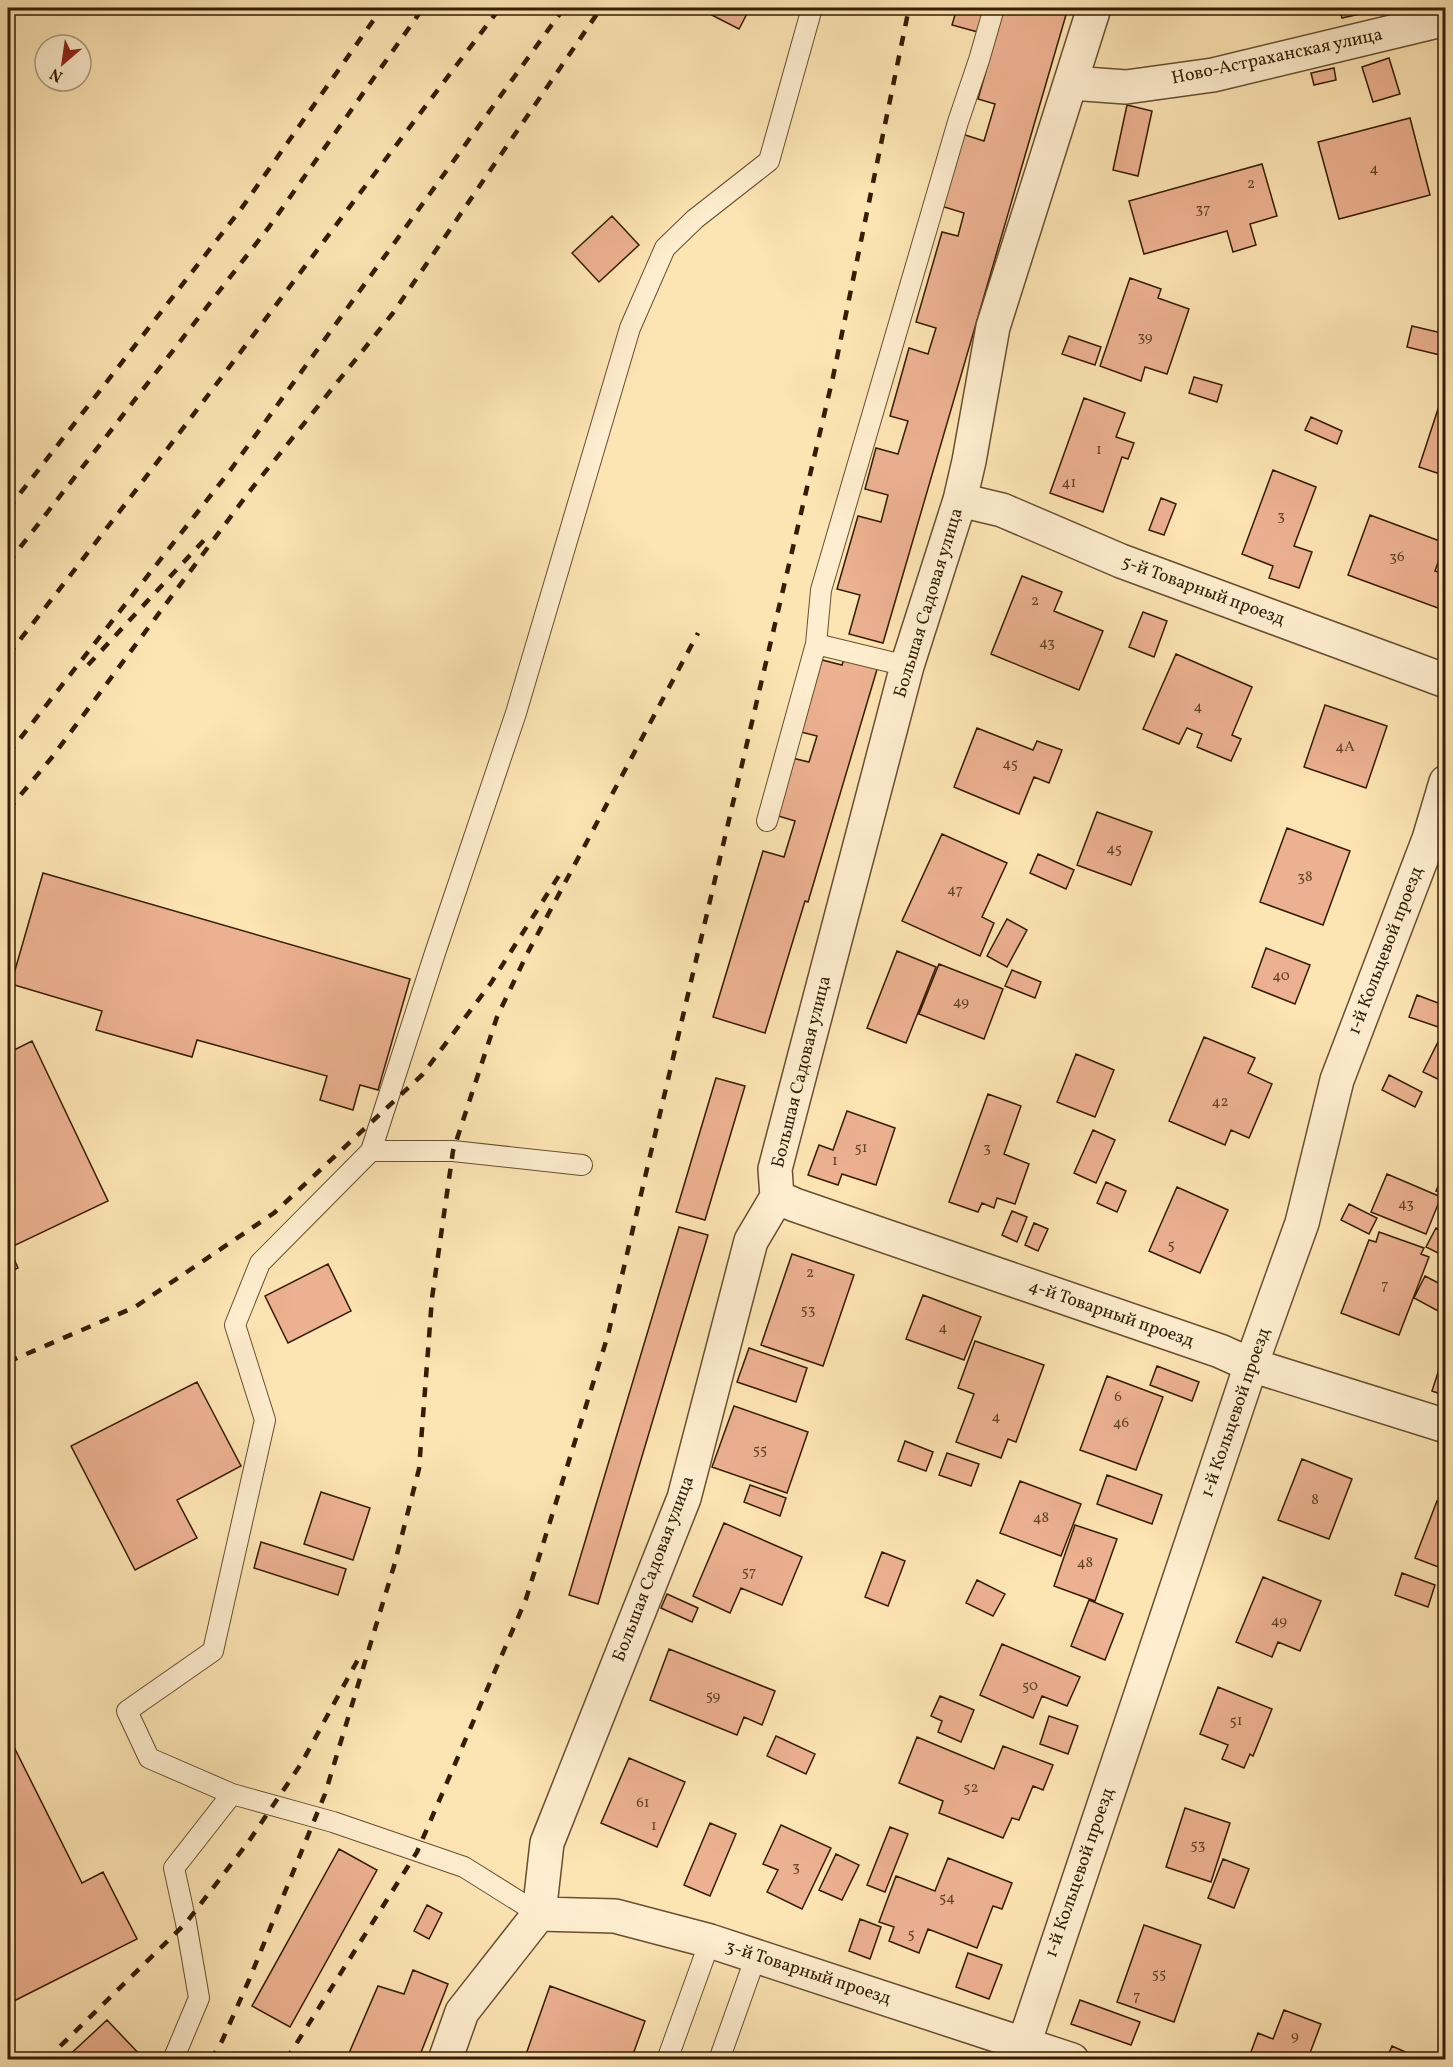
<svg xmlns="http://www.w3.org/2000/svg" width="1453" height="2067" font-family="Vollkorn,serif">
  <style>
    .building { fill: #ecb191; stroke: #351d03; stroke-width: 1.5 }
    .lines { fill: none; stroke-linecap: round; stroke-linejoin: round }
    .lane-casing { stroke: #674f2f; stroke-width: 22 }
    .street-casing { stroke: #674f2f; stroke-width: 36 }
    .lane { stroke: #feedce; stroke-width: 20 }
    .street { stroke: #feedce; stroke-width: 33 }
    .rail { stroke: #351d03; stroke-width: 4.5; stroke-dasharray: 10 10; stroke-linecap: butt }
    .labels { text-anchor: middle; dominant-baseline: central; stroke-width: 6; stroke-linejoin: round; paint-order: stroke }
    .number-label { font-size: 15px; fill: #634226 }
    .street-label { font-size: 18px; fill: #351d03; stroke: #feedce }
  </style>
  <rect width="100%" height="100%" fill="#fde4b3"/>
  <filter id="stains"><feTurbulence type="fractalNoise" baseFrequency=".00333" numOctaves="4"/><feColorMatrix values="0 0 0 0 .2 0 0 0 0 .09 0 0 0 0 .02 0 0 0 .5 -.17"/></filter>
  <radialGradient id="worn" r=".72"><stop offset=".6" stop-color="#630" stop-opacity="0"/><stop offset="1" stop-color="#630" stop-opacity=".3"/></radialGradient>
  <path class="building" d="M698,8H750L739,29Z
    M957,8H985L978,32L952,25Z
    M1004,8L1023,9L1024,8H1068L883,643L849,634L860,595L837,589L858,516L881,522L888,495L865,489L876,448L898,454L908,421L890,416L909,348L928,354L936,328L916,322L942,232L958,236L964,213L941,206L962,134L984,141L995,104L978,99Z
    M1339,8H1386L1342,18Z
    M1389,58L1400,94L1373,102L1362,67Z
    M1334,68L1336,80L1314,85L1311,73Z
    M1127,105L1152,111L1138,176L1113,170Z
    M1410,118L1430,195L1339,219L1318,142Z
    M1262,164L1277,216L1250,224L1256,245L1233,252L1227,231L1144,254L1129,201Z
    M612,216L639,245L599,282L572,253Z
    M1130,278L1161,289L1158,298L1189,309L1167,374L1145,367L1141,381L1100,366Z
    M1412,326L1446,334L1444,356L1407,347Z
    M1069,336L1101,347L1095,365L1062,354Z
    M1194,377L1222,385L1217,402L1189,393Z
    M1084,398L1125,413L1116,437L1134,443L1128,459L1122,457L1103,512L1050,493Z
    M1439,406L1446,408V476L1419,467Z
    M1311,417L1342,431L1337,444L1305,430Z
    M1273,470L1316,487L1294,546L1312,552L1299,588L1269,578L1273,566L1242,554Z
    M1161,498L1176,504L1164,535L1149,530Z
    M1370,515L1445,543L1435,571L1446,574V611L1348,575Z
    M1022,576L1062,592L1054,611L1103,631L1079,690L991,654Z
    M1143,612L1167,621L1154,657L1129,647Z
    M1176,654L1252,687L1232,735L1241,739L1231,761L1197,747L1202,734L1187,728L1179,744L1143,729Z
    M845,656L878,666L808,902L805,901L765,1033L713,1017L763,851L784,857L795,821L775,815L792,758L809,762L817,736L801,732L822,660L842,665Z
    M1325,705L1387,726L1366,788L1304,767Z
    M977,728L1033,750L1037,741L1062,750L1049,783L1034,777L1019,814L954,787Z
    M1097,812L1152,832L1131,885L1077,865Z
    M1287,828L1350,851L1323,925L1260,902Z
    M942,834L1007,863L982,917L994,923L980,956L902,921Z
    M1038,854L1074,870L1066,889L1030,873Z
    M43,873L410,979L378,1090L360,1085L353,1110L320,1100L327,1076L197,1040L192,1057L96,1030L102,1011L11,984Z
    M1007,919L1027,930L1007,967L987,956Z
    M1266,948L1310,965L1295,1004L1252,987Z
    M897,951L936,967L906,1043L867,1028Z
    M939,964L1003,989L984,1039L919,1014Z
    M1012,970L1041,982L1035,998L1005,986Z
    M1417,995L1446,1006L1444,1029L1409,1017Z
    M1204,1037L1255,1058L1248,1073L1272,1084L1249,1138L1231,1130L1225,1145L1169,1121Z
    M32,1041L108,1201L9,1248L18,1268L8,1273V1053Z
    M1438,1042L1446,1046V1083L1423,1072Z
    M1076,1054L1114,1070L1095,1117L1057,1102Z
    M1389,1075L1422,1092L1415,1107L1382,1090Z
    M716,1078L745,1086L705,1220L676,1212Z
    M988,1094L1021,1106L1004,1154L1029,1164L1015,1204L997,1198L994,1208L982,1203L978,1212L949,1202Z
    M847,1111L895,1128L876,1185L842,1174L838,1185L808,1175L819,1145L833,1150Z
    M1093,1130L1115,1140L1096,1183L1074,1173Z
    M1446,1168V1195L1436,1191Z
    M1387,1174L1441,1197L1426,1234L1371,1212Z
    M1106,1182L1126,1191L1117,1212L1097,1203Z
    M1177,1187L1228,1210L1200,1273L1149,1251Z
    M1349,1204L1377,1218L1369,1234L1341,1220Z
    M1012,1211L1027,1217L1017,1242L1002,1235Z
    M1034,1223L1048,1229L1038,1251L1025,1245Z
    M679,1227L708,1235L598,1604L569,1595Z
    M1436,1228L1446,1234V1257L1426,1247Z
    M1379,1232L1424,1248L1421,1254L1429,1257L1399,1335L1341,1313L1369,1240L1376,1242Z
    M792,1254L854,1275L823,1366L761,1345Z
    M328,1264L351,1311L288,1343L265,1296Z
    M1425,1276L1446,1287V1302L1440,1312L1414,1298Z
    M923,1295L981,1317L964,1360L906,1339Z
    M975,1341L1044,1365L1016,1442L1008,1439L1001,1458L956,1442L974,1394L958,1388Z
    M749,1348L807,1368L796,1402L737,1382Z
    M1443,1357L1446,1358V1396L1432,1391Z
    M1157,1366L1199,1382L1192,1401L1150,1385Z
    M1107,1376L1163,1397L1136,1470L1080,1450Z
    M197,1382L241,1466L177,1500L197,1538L135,1570L71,1446Z
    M734,1406L808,1432L787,1493L712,1467Z
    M905,1441L933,1452L926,1471L898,1461Z
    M947,1453L979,1464L971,1486L939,1475Z
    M1302,1459L1352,1479L1329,1539L1278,1520Z
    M1107,1475L1162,1495L1152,1524L1097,1504Z
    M1020,1481L1081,1504L1061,1556L1000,1533Z
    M750,1485L786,1498L780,1516L744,1502Z
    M321,1492L370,1508L353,1560L304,1544Z
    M1437,1501L1446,1504V1570L1415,1558Z
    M724,1523L802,1557L782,1605L741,1588L730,1613L693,1596Z
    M1075,1525L1117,1539L1095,1601L1054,1586Z
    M261,1542L346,1569L338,1595L254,1568Z
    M882,1552L905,1561L888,1606L865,1597Z
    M1402,1573L1435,1585L1428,1607L1395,1595Z
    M1263,1577L1321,1601L1300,1651L1278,1642L1272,1657L1236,1642Z
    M977,1580L1005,1594L993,1616L966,1603Z
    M667,1594L698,1608L692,1622L661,1608Z
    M1089,1600L1123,1614L1105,1660L1071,1646Z
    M1002,1644L1080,1677L1067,1706L1042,1696L1033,1718L980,1695Z
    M669,1649L775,1691L762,1725L744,1717L737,1735L650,1700Z
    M1218,1687L1272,1709L1253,1756L1250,1754L1244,1768L1222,1759L1228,1745L1200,1734Z
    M940,1696L974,1710L961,1742L938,1732L942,1721L931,1716Z
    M1049,1716L1078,1726L1068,1754L1040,1744Z
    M8,1735L82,1883L103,1872L137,1939L8,2004Z
    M776,1736L815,1754L806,1774L767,1756Z
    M917,1737L994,1769L1003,1746L1053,1765L1043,1790L1033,1786L1019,1820L1012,1818L1003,1838L939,1813L943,1801L899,1783Z
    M629,1758L685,1782L657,1847L601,1823Z
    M1185,1808L1230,1823L1211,1882L1166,1867Z
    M710,1823L736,1834L710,1896L684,1885Z
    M781,1825L831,1848L802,1909L767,1892L778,1870L763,1864Z
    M890,1827L908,1834L885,1892L867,1885Z
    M339,1849L377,1870L290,2027L252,2006Z
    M836,1854L859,1865L842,1900L819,1890Z
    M948,1858L1012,1883L1002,1909L993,1906L977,1948L928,1929L919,1953L889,1941L894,1927L879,1922L896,1876L935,1891Z
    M1223,1859L1249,1869L1234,1908L1208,1898Z
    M427,1905L442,1913L429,1939L414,1931Z
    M860,1919L881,1927L870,1959L849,1951Z
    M1144,1925L1201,1945L1174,2022L1117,2002Z
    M968,1953L1002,1965L989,1999L956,1987Z
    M413,1970L448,1984L418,2060H346L378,1986L404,1994Z
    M550,1986L645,2021L631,2060H524Z
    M1080,2000L1140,2022L1131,2045L1071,2024Z
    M1284,2010L1321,2024L1310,2053L1328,2060H1248L1258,2033L1273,2039Z
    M107,2020L143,2058L142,2060H64Z
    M1392,2046L1414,2056L1413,2060H1386Z"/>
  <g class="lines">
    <defs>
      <path id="lane" d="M816,644L907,666
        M767,821L816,644L821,590L958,122L979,60L994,8
        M371,1151H453L582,1165
        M539,1914L464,1867L333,1822L232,1794L149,1758L127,1711L213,1651L265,1420L235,1325L260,1263L371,1151L435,953L516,713L630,328L665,248L695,219L769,161L812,8
        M173,2060L199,1998L186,1923L174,1868L232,1794
        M667,2060L710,1941
        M719,2060L756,1956"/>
      <path id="street" d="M1071,83L1126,87L1213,75L1446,19
        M960,500L1002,510L1121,561L1446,681
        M777,1197L795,1205L1220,1351L1251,1365L1446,1426
        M539,1914L615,1916L710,1941L1072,2060
        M1024,2044L1251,1365L1302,1223L1337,1080L1429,839L1446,782
        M445,2060L462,2012L539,1914L547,1843L684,1498L751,1241L777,1197L775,1169L907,666L960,500L969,461L993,327L1094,8"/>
    </defs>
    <use href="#lane" class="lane-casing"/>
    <use href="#street" class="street-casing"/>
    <use href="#lane" class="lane"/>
    <use href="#street" class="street"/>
    <path class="rail" d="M8,509L241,209L382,8
      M8,563L269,227L423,8
      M8,655C176,442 336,223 500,8
      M88,665L206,538
      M8,754L229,472L564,8
      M8,810L53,756L249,492L393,313L601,8
      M8,1362L135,1307L274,1213L422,1075L491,983L560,874
      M46,2060L186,1923L249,1841L301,1764L362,1652
      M211,2060L222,2041L249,1980L325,1794L394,1566L419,1469L432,1298L453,1151L497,1017L527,954L698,633
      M286,2060L417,1852L526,1599L608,1335L833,377L909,8"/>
  </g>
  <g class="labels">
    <g class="number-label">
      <text x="1374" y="169">4</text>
      <text x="1251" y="184">2</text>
      <text x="1203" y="209">37</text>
      <text x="1145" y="337">39</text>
      <text x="1099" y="450">1</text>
      <text x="1069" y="483">41</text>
      <text x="1281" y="516">3</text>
      <text x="1397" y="557">36</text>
      <text x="1035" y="601">2</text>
      <text x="1047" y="643">43</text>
      <text x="1198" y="707">4</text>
      <text x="1345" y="747">4А</text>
      <text x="1010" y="764">45</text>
      <text x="1114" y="849">45</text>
      <text x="1305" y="877">38</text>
      <text x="955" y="890">47</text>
      <text x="1281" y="976">40</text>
      <text x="961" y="1002">49</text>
      <text x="1220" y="1102">42</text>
      <text x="861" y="1148">51</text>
      <text x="987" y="1148">3</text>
      <text x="835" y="1161">1</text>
      <text x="1406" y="1204">43</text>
      <text x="1171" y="1245">5</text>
      <text x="810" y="1273">2</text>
      <text x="1385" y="1285">7</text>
      <text x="808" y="1310">53</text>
      <text x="943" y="1328">4</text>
      <text x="1118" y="1397">6</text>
      <text x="996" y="1417">4</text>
      <text x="1121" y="1423">46</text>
      <text x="760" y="1450">55</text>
      <text x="1315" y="1500">8</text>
      <text x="1041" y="1518">48</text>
      <text x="1085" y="1563">48</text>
      <text x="749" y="1572">57</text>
      <text x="1279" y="1621">49</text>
      <text x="1030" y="1686">50</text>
      <text x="713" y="1696">59</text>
      <text x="1236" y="1721">51</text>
      <text x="971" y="1788">52</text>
      <text x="643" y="1803">61</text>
      <text x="654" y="1826">1</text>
      <text x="1198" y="1845">53</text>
      <text x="796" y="1867">3</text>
      <text x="947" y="1898">54</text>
      <text x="911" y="1934">5</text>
      <text x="1159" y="1974">55</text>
      <text x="1137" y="1996">7</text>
      <text x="1295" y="2036">9</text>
    </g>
    <g class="street-label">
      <text transform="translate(1277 57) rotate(-12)">Ново-Астраханская улица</text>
      <text transform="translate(1203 591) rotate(20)">5-й Товарный проезд</text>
      <text transform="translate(929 603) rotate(-73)">Большая Садовая улица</text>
      <text transform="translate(1386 951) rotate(-69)">1-й Кольцевой проезд</text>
      <text transform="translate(802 1072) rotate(-76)">Большая Садовая улица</text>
      <text transform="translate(1111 1314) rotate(19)">4-й Товарный проезд</text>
      <text transform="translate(1236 1413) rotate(-71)">1-й Кольцевой проезд</text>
      <text transform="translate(654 1569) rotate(-69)">Большая Садовая улица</text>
      <text transform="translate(1080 1873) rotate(-71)">1-й Кольцевой проезд</text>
      <text transform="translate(808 1973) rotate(18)">3-й Товарный проезд</text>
    </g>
  </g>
  <rect width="1453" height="2067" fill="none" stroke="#fde4b3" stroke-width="30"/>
  <rect x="9" y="9" width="1435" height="2049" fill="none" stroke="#351d03" stroke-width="3"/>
  <rect x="15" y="15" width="1423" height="2037" fill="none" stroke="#351d03" stroke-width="1.5"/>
  <g transform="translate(63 63) rotate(209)"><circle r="28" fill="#feedce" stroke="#ae9a7d" stroke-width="1.5"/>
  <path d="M0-4.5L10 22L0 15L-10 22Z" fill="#8f2418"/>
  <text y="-9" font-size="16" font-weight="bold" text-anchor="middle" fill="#351d03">N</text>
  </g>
  <rect width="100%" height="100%" filter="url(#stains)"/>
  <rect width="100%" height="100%" fill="url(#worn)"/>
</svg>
